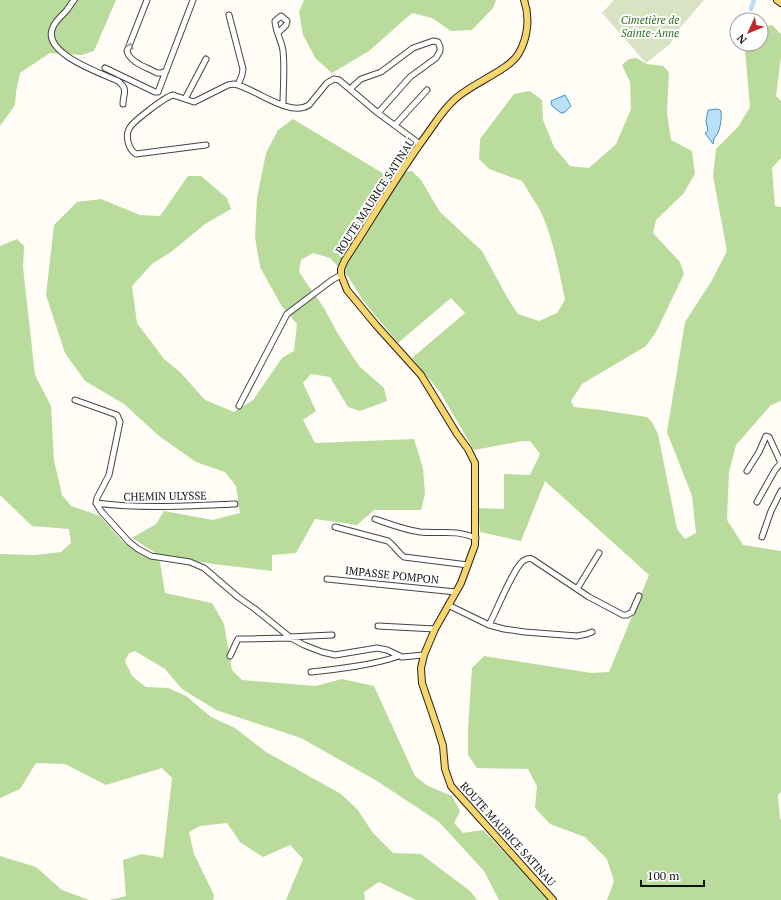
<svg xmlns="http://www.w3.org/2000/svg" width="781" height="900" font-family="'PT Serif',serif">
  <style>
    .forest { fill: #b9dc9c }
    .cemetery { fill: #d9e3c4 }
    .water { fill: #b9e0f7; stroke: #3f96cf }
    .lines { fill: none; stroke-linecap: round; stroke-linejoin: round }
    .canal { stroke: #b9e0f7; stroke-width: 4.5 }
    .minor-casing { stroke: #444; stroke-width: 7 }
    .major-casing { stroke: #222; stroke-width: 8 }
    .minor { stroke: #fff; stroke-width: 5 }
    .major { stroke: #f9d66b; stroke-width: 6 }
    .oneway { stroke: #a0a0a0 }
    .labels { text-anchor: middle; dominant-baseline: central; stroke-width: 4; stroke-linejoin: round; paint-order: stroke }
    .park-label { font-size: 11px; font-style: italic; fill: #2f6b1f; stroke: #fff }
    .street-label { font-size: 11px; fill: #111; stroke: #fff }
  </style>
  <rect width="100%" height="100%" fill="#fffdf5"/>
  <path class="forest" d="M0,0H116L94,51L82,55L50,53L20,73L16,92L15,105L0,126Z
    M304,0H496L493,8L472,30L451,31L432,18L412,13L369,51L332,73L316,59L303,35L299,12Z
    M772,25L781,34V57L776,96L781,101V158L772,168L775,206L781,207V401L771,405L736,445L729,472L727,520L743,545L781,551V792L778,795L780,819H781V900H607L614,881L607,859L585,837L550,824L535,808L537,786L528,769L477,768L468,755V729L472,668L484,656L591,673L609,672L649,575L545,481L521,541L480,532L478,508L504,509V474L530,475L540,454L530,441H522L474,450L440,392L412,358L465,313L451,298L398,343L364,302L349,278L330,258L313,253L301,260L299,272L324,308L338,334L359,366L384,388L387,401L360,411L348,407L330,377L311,374L303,383L316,411L303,420L315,443L414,439L423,468L425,494L421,510H374L357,525L315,519L296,553L272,555V571L213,564L157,554L132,538L156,524L164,511L213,520L240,513L236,486L225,472L196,462L159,436L124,404L85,381L65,353L46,295L54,225L77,202L101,199L140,215L160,216L188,176H201L227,198L231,209L205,224L171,252L152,264L132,286L137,323L164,359L181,373L205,400L234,412L253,400L282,358L294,351L297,324L281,305L260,267L255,237L257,198L266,153L278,130L293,119L384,174L412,171L421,180L440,212L482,251L507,297L518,314L539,321L557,313L565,300C559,270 553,238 540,210C534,200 528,191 522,181L489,169L479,159L480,139L514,94L530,91L542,100L543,120L554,147L570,166L589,168L616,144L631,109L630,82L622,65L629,59L636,58L647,64L663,66L669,72L667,113L671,140L692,151L695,174L683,194L656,220L653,233L680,262L684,274L656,332L646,346L582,384L571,401L574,407L601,410L647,417L652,422L658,434L677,529L685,539L696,533L692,496L667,432L685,322L711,282L727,251L713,176L716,149L738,127L750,107L745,50L747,44H761V27Z
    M17,239L24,246L23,267L35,375L51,406L54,460L62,495L71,506L100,516L122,541L134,550L160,562L165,593L212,603L224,624L232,670L242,680L316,686L342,679L374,686L415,776L428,786L452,796L460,811L454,823L463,833L483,830L550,900H499L484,871L439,822L377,781L301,738L216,710L182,689L165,669L135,651L129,653L125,661L132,676L146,687L168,688L186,696L211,717L235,728L266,752L341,794L357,809L373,833L393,853L421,854L470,891L477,900H416L379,882L364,892L365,900H286L303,859L290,845L263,857L240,842L227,823L200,826L189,832L194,854L214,895L213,900H109L126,896L123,860L142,854L163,858L172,778L162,768L106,785L65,764L36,763L20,789L0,798V554L35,555L61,552L71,543L69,529L32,526L0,495V246Z
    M0,856L36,867L62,890L89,900H0Z"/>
  <path class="cemetery" d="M614,0H704L679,29L670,44L646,63L602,13Z"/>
  <path class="water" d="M565,95L571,106L565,112L561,113L552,106L551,101Z
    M718,109L721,111C722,118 720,134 714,138L713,144L705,133L708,131L706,121L708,110Z"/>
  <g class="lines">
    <path class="canal" d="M751,9L754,0"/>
    <defs>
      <path id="minor" d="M74,0C72,3 69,7 67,10C62,16 56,20 53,27C40,53 101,73 118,81C129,90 123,93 123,104
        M147,0L127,51C130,63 147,67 157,73H161L166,71
        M229,15L243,69L242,75L238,85
        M279,32L286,25L287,21L281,16L275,21C275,31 282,41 283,51C285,69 283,87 283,105
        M105,68L155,92H158L193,0
        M350,89L361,79L381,72L413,48L433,41L438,42L440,47V51L436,58L410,77L378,113
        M185,99L206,59
        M395,125L427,90
        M206,145L136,154C129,150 125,137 129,129C132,122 165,97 173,95L194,102L228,85L234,84C255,88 289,118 309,105L327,83L334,79L339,80L378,113L420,144
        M75,400L117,415L120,422L109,475L97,498L96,503L101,511L129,542L138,549L151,556L190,562L204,568L238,597L255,609L291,638L304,645L322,652L335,655L377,648L387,650L402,657L424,655
        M239,406L287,314L332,280L341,275
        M747,471L759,452L766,436L769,437L781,463
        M757,502L775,470L781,463
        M96,503C142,509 189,506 235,504
        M375,519C390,524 405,530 420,532C441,534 455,529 476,538
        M335,527L388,541C395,546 397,552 404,557L468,565
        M762,537L771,511L781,491
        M327,579L456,592
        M577,589L599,553
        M448,605L489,625L504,629L525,632L577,636L587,634L592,632
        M489,625C496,612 513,569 523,561C526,559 529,558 532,559L589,597L623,615H627L632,612L639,596
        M378,626L435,629
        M289,637L332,635
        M230,656L237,641L238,639L291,638
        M311,672C338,669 374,665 399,656"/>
      <path id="major" d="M524,0C530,17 528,37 519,53C509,71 469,84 453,101C442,111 434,125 425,137C396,177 372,219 345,260L341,269V275L347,290L376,325L421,375L457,434L468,449L475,463V545L461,583L435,629L424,655L421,668L422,683L437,727L443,746L445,769L451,786L553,900
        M777,0L781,3"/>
    </defs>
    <use href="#minor" class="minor-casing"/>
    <use href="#major" class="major-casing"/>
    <use href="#minor" class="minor"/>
    <use href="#major" class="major"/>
  </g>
  <defs><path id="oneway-chevron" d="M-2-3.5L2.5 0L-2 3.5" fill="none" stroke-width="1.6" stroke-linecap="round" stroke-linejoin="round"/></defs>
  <use class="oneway" href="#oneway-chevron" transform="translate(130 46) rotate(-74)"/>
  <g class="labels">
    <g class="park-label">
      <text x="650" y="20">Cimetière de<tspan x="650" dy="13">Sainte-Anne</tspan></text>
    </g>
    <g class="street-label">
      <text transform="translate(375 196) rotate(-57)">ROUTE MAURICE SATINAU</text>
      <text transform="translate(165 496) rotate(-1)">CHEMIN ULYSSE</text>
      <text transform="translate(392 575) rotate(6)">IMPASSE POMPON</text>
      <text transform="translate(508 834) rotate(48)">ROUTE MAURICE SATINAU</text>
    </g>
  </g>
  <g transform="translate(749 32) rotate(226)"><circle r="19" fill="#ffffff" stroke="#a0a0a0"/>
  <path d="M0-3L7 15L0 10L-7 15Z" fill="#c4262e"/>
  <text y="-6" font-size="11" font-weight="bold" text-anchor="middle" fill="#111111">N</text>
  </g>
  <path d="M641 880v6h63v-6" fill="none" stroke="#111111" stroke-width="2"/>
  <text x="647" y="880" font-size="12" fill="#111111" stroke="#ffffff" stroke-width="3" paint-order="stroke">100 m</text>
</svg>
